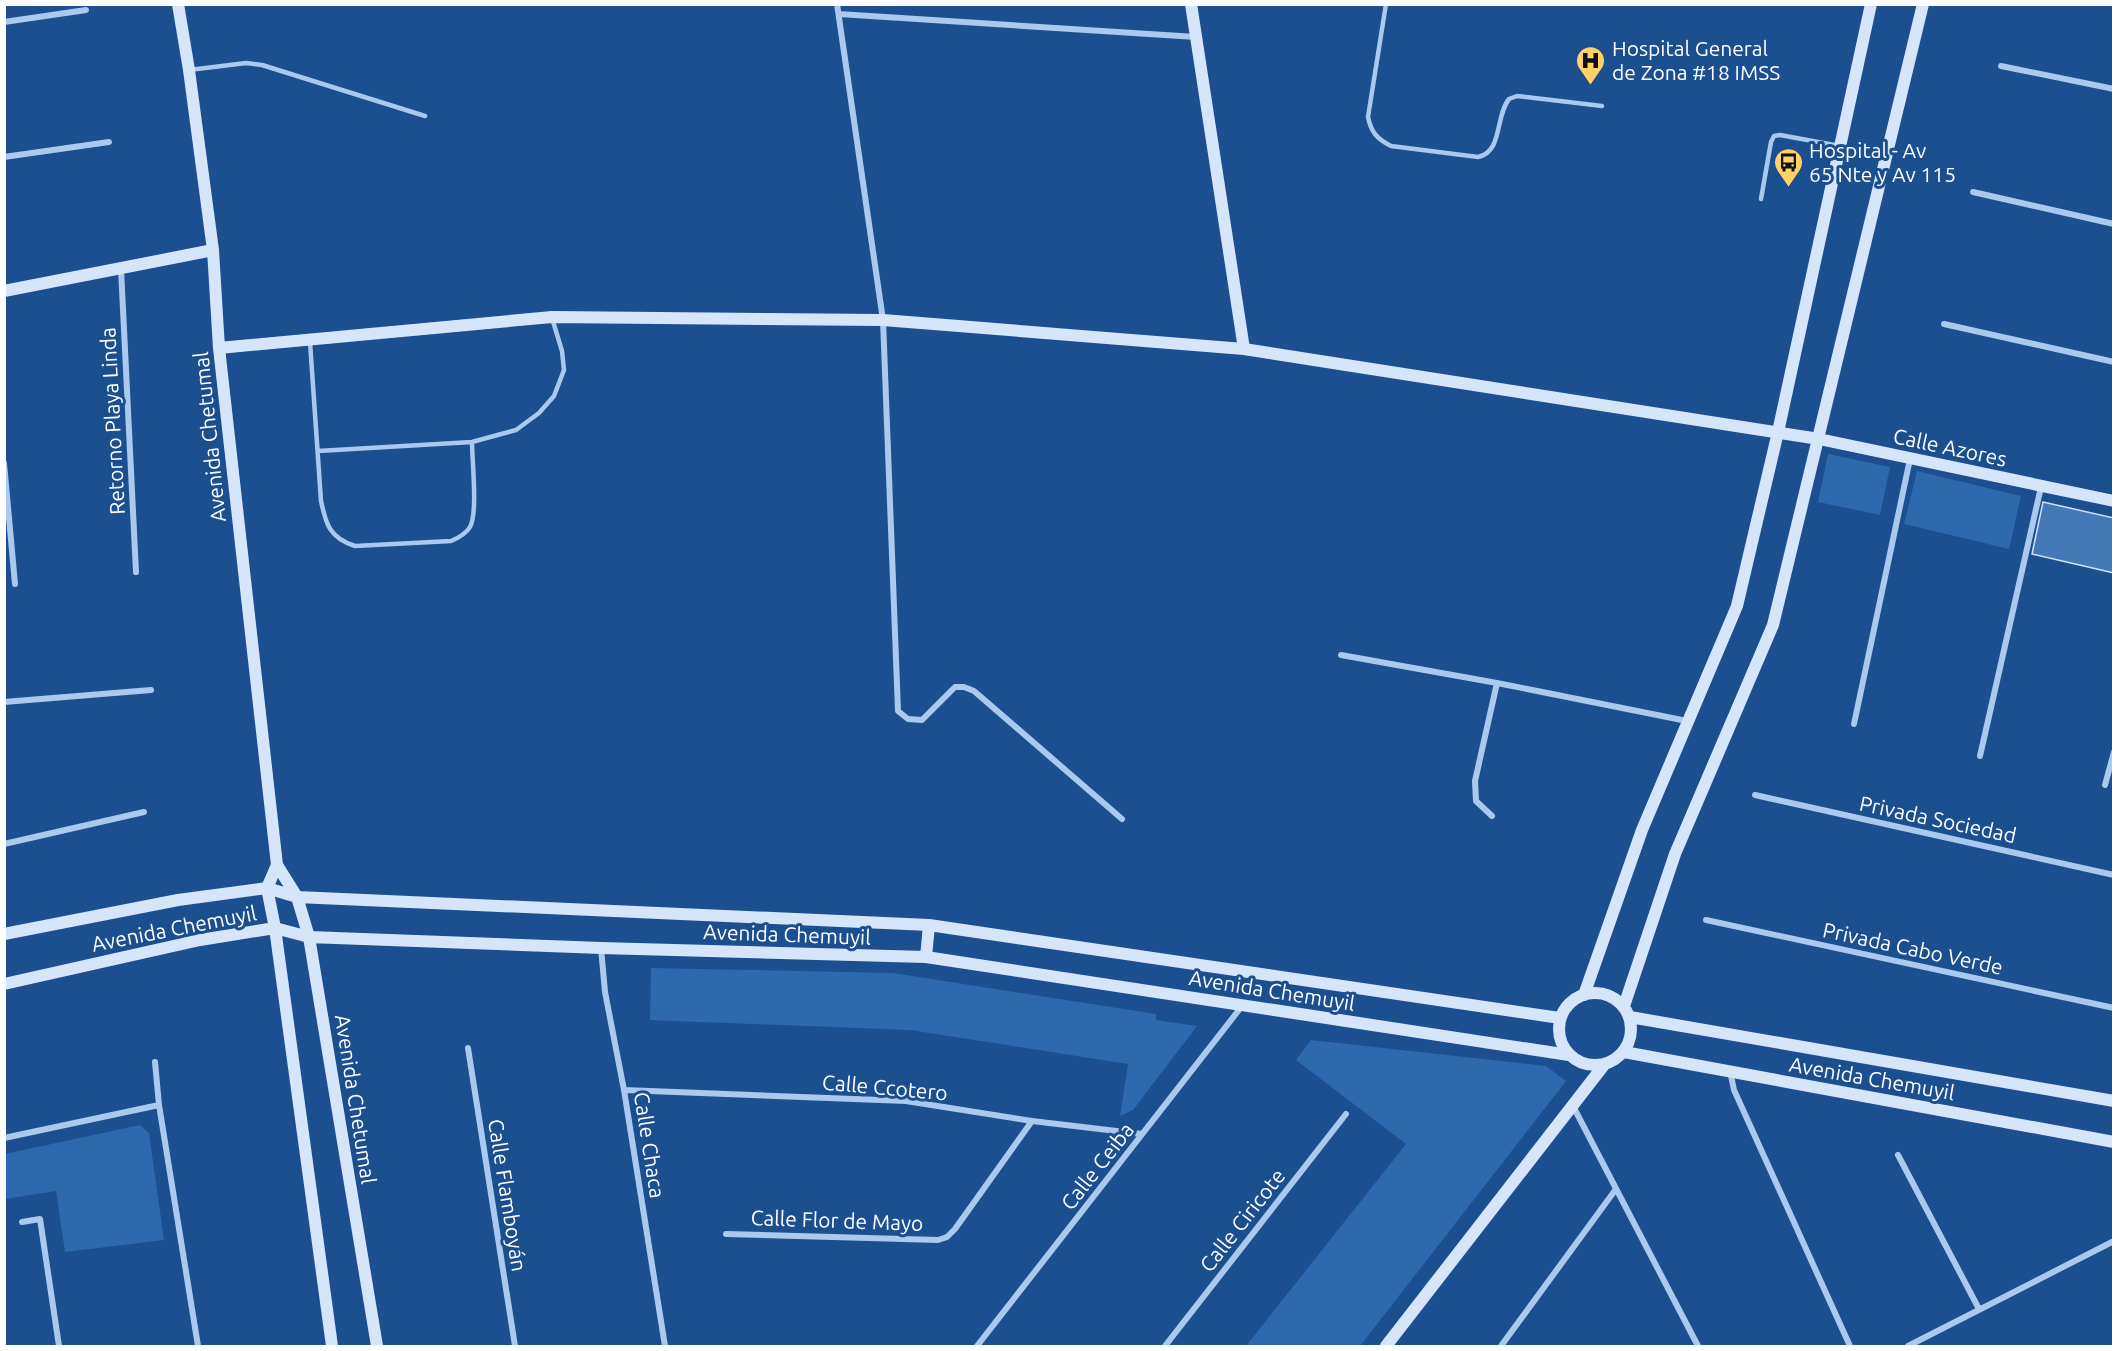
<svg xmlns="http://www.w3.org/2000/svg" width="2118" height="1351" font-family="Ubuntu,sans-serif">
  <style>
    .green { fill: #2e69ad }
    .building { fill: #4478b7; stroke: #cfe3fa; stroke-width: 1.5 }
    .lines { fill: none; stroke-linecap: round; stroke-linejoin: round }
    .lane { stroke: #a9c9ee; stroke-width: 4.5 }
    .street { stroke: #a9c9ee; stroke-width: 6 }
    .secondary { stroke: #d6e6fa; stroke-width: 12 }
    .labels { text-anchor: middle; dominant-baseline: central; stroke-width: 6; stroke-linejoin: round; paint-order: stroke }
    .poi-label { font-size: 21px; fill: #fff; stroke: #1b4f8f; text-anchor: start }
    .street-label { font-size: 21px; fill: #fff; stroke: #1b4f8f }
  </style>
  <rect width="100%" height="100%" fill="#1b4f8f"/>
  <path class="green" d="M1828,454L1890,467L1880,515L1818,502Z
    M1917,471L2021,496L2009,549L1904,524Z
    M651,968L893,973L1156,1014V1020L1197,1026L1133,1110L1120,1116L1128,1064L910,1030L650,1020Z
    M1311,1040L1546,1066L1566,1081L1360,1346H1246L1406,1144L1296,1060Z
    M140,1125L149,1133L164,1240L65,1252L56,1191L5,1199V1154Z"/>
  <path class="building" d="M2043,502L2114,518V573L2032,554Z"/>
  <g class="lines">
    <path class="lane" d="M1386,4L1368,117C1371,132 1377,139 1391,146L1478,157C1503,152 1495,116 1509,99L1517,96L1602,106
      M189,70L246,63L262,65L425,116
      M1761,199L1771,142L1774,136L1780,135L1840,146
      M310,342L321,501C326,525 330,538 355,546L451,541C458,538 466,534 470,527C478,513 472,460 472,442
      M318,451L472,442L516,430L539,413L554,396L564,370L562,351L552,318"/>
    <path class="street" d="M837,4L883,320L898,711L908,719L922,720L955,687H964L974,691L1122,819
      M839,14L1196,37
      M4,22L86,10
      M2001,66L2114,89
      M4,157L109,142
      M1973,192L2114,224
      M121,269L136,572
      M1944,324L2114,362
      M4,463L15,584
      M1341,655L1497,683L1687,721
      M4,702L151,690
      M1854,724L1910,459
      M1980,756L2041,487
      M2105,785L2114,752
      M1755,795L2114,875
      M1492,816L1476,801L1475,781L1497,683
      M4,844L144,812
      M1706,920L2114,1008
      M601,948L605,992L624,1090L665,1346
      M468,1048L515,1346
      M155,1062L159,1105L198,1346
      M1730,1071L1734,1090L1850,1346
      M624,1090L906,1101L1032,1121L1142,1134
      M1573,1106L1698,1346
      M4,1138L159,1105
      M1898,1155L1979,1309
      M22,1222L40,1219L59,1346
      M726,1234L938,1240L947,1237L955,1229L1032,1121
      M977,1346L1242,1006
      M1165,1346L1346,1114
      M1501,1346L1616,1189
      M1908,1346L2114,1241"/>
    <path class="secondary" d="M178,4L189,70L213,250L219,348L277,865L297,897L309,937L377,1346
      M1191,4L1244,349
      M4,291L213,250
      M219,348L552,317L883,320L1244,349L1819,439L2114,501
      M277,865L267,888L275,928L332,1346
      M4,934L178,900L267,888L297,897L929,925L1560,1018
      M926,957L929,925
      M4,984L200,940L275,928L309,937L601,948L926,957L1569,1055
      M1559 1029a36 36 0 1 1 72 0a36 36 0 1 1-72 0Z
      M1584,995L1642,830L1737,606L1778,432L1871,4
      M1624,1006L1675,854L1773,625L1923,4
      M1630,1017L2114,1101
      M1624,1052L2114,1142
      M1386,1346L1604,1065"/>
  </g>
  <defs>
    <symbol id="hospital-pin" viewBox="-11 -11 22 30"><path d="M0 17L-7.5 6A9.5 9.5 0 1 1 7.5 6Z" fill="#ffd166" stroke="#1b4f8f"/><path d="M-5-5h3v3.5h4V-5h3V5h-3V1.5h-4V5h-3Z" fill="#111"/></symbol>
    <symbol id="bus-pin" viewBox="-11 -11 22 30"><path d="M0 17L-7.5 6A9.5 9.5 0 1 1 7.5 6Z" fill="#ffd166" stroke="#1b4f8f"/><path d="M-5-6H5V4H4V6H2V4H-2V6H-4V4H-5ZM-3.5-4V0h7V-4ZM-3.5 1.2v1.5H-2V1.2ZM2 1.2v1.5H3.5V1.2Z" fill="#111"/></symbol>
  </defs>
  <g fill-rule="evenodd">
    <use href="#hospital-pin" x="1574" y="44" width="33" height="45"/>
    <use href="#bus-pin" x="1772" y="146" width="33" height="45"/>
  </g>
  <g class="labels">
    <g class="poi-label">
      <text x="1612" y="48">Hospital General<tspan x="1612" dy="24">de Zona #18 IMSS</tspan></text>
      <text x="1809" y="150">Hospital - Av<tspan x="1809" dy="24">65 Nte y Av 115</tspan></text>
    </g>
    <g class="street-label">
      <text transform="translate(112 421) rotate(-93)">Retorno Playa Linda</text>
      <text transform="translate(209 437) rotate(-96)">Avenida Chetumal</text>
      <text transform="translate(1950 447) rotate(12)">Calle Azores</text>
      <text transform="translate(1938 819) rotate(12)">Privada Sociedad</text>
      <text transform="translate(174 928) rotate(-11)">Avenida Chemuyil</text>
      <text transform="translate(787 934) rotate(2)">Avenida Chemuyil</text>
      <text transform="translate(1913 948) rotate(12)">Privada Cabo Verde</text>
      <text transform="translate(1272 990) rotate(9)">Avenida Chemuyil</text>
      <text transform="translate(1872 1078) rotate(10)">Avenida Chemuyil</text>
      <text transform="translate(885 1087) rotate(5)">Calle Ccotero</text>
      <text transform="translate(356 1099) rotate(81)">Avenida Chetumal</text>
      <text transform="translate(650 1145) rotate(81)">Calle Chaca</text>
      <text transform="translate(1097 1166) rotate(-52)">Calle Ceiba</text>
      <text transform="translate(508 1195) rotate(81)">Calle Flamboyán</text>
      <text transform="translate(837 1220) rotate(2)">Calle Flor de Mayo</text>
      <text transform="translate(1242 1220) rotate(-52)">Calle Ciricote</text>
    </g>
  </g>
  <rect width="2118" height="1351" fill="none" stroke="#ffffff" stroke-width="12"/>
</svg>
